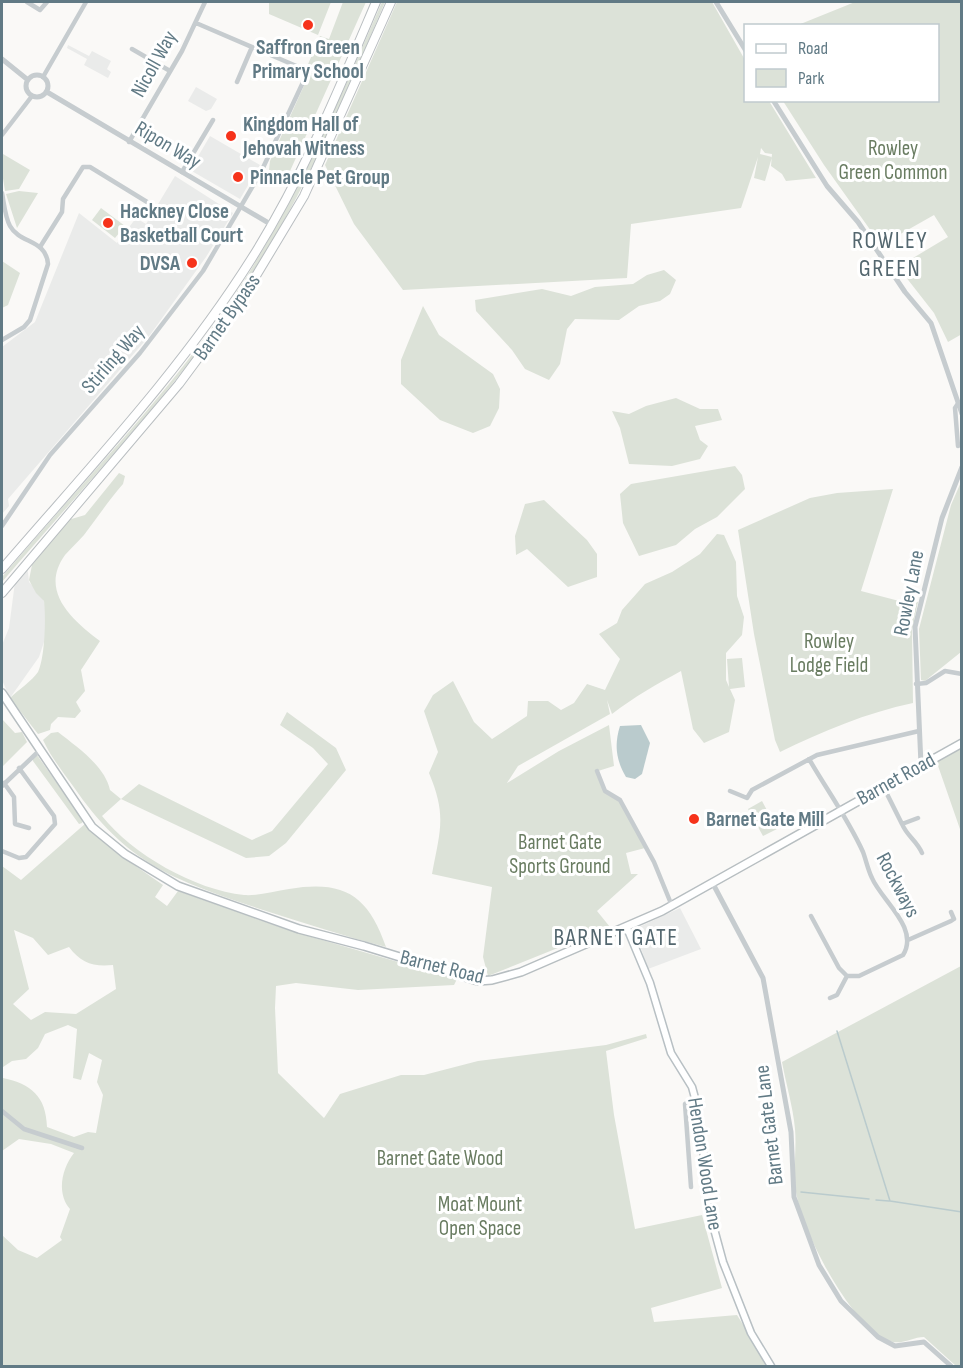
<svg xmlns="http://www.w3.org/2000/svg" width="963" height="1368" font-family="'Sofia Sans Condensed',sans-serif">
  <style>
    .built { fill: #eaebea }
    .green { fill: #dce2d8; fill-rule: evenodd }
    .water { fill: #bacbcd }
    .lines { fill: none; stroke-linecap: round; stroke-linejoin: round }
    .stream { stroke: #bacbcd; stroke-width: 1.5 }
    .secondary-casing { stroke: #b8c0c4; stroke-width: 9 }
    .primary-casing { stroke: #b7bec1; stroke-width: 10 }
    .trunk-casing { stroke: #b9bec1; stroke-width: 10 }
    .minor { stroke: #c6cccf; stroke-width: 4.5 }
    .tertiary { stroke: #c6cccf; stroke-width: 5 }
    .secondary { stroke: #fff; stroke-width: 6 }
    .primary { stroke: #fff; stroke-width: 7 }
    .trunk { stroke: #fff; stroke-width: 8 }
    .poi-dot { fill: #f6331b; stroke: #fff; stroke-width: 2 }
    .labels { text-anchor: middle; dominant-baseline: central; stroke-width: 6; stroke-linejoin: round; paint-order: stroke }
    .poi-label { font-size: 21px; font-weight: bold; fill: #617a85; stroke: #fff; text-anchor: start }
    .street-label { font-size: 21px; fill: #617a85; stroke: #fff }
    .park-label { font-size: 21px; fill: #697c61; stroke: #fff }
    .quarter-label { font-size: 24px; letter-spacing: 1.5px; fill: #54676f; stroke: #fff }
  </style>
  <rect width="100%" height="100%" fill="#faf9f7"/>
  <path class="built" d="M68,45L89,56L92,51L111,61L107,69L111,72L108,78L84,65L87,59L67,48Z
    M196,87L217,99L211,109L206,111L188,101Z
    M210,136L260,165L240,199L190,170Z
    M175,176L233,213L206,257L150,335L8,499L9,506L2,514V347L35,322L79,213L117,243L136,218L146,224Z
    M27,563L29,582L42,595L47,611V633L39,657L10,698L2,680V645L9,628L15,582Z
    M680,908L701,949L648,969L636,933L639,927Z"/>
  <path class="green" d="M269,2H331L318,35L269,14Z
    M343,2H366L286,180L269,170L270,161L307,79L306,69L320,36L329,39Z
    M382,2H385C346,94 308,187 254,271C183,383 88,481 2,582V577C81,483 171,393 238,290C297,199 339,101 382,2Z
    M397,2H712L745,60L746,100L769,101L816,178L786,181L782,174L771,166L772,154L765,153L761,148L760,154L772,157L765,181L754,178L758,157L741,208L631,224L627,278L403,290L354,224L325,165Z
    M855,2H961L962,334L948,342L934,313L898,267L948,237L934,215L881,245L824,165L783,101L938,100V26L798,25Z
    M3,154L30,170L19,189L5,191L2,172Z
    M19,191L38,193L17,228L6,194Z
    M101,208L125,226L115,238L92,220Z
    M2,261L20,273L8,305L2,308Z
    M664,270L676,280L670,294L660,301L639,306L619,320L575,319L567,329L560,364L549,380L525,369L512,350L476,311L475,300L542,289L571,296L595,287L633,284L647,275Z
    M423,306L439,335L493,374L500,389L499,408L490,426L473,433L440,420L401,384V360Z
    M676,398L700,409H718L722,420L695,426L700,440L708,446L700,459L672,466L629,464L620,428L612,411L629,414L646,406Z
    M735,466L742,475L745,489L717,517L695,529L676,545L639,556L623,523L620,494L631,484Z
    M119,473L125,476L123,484C109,500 97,518 84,535C78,542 71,548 65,555C39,591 72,620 100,641L81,670L85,691L76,702L81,711L75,718L58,717L51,724L50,730L38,734L10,698C18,690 32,681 38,672C45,658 46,617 44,601L36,593L29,580L32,565L68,520L85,515Z
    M961,482V652L925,681L921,680L919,629L951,505Z
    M893,489L861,591L903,602H918L912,630L913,703C866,713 823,731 780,752L775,740L754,634L738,530L810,498L837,493Z
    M544,500L587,540L597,554V577L568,587L527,549L516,555L515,536L525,504Z
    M717,534L724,535L736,562L737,596L744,617L742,635L726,653V680L729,687L727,659L742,658L745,687L730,689L735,700L729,732L704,743L693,729L681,671C657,684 634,697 612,714L607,700L610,714L518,766L507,783L559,751L609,725L614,766L598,771L606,791L620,800L645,848L626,853L631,874H638L597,911L610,927L488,976L483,957L492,887L432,874C440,830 447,816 429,773L438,752L424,711L433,695L453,681L474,722L492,739L527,716L528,701H548L561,710L574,703L587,684L605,690L620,659L599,634L617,623L622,610L645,584L672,572L700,554Z
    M287,712L336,748L346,770L286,843L269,856L246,858L121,799L102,816C132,854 195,890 244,895C259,896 274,891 289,889C344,880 368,895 386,947C344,936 304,923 263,910C175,880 128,866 73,786C62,771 51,757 43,740L51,733L58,732C77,747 105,766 110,790L121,799L139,784L252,840L272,831L328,764L313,748L280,725Z
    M2,719L15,733L22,732L27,742L2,767Z
    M961,749V832L936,760Z
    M37,755L83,820L82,823L79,824L33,761V758Z
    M762,801L777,829L763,836L748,809Z
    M86,823L114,851L163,885L155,897L167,906L178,891L291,931L457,979L454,985L358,990L296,983L276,986L275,1008L278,1073L324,1118L340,1094L401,1075H424L478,1061L606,1045L646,1034L647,1038L606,1051L614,1115L635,1229L702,1215L722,1288L651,1308L654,1322L737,1315L769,1366H2V1235L18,1250L37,1258L62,1240L60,1237L70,1209C56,1193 62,1168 74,1153L51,1144L19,1139L2,1151V866L21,880ZM14,930L33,938L48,955L69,947C81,963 93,967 113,965L116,989L76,1014L45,1012L31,1020L13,1004L29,989ZM68,1025L77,1029L73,1078L81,1080L89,1053L102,1060L97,1082L103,1095L96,1133L88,1132L74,1137L47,1127C46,1096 31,1084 3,1078V1067L12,1061L26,1059L38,1048L45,1034Z
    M961,966V1366H956L924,1337C914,1337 903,1344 893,1342C854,1333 804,1234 797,1197C792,1174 797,1152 795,1129C793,1107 786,1084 782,1062Z"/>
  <path class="water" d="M641,725L650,743L642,774L635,779L626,777C616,760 614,745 620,726Z"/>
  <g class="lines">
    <path class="stream" d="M837,1031L890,1201L962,1212
      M801,1192L869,1199
      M876,1200L889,1201"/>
    <defs>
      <path id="secondary" d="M627,928L650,983L671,1053L692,1087L695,1098L703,1146L707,1203L723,1262L751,1333L771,1366"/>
      <path id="primary" d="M2,693L92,827L125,854L178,886L299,929L364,946L478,981L492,980L521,972L662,911L962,743"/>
      <path id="trunk" d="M2,569C88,469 181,371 252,258C303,177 339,89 376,2
        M2,593L179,384L242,299L304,196L391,2"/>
    </defs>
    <use href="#secondary" class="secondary-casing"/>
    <use href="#primary" class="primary-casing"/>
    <use href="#trunk" class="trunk-casing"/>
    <path class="minor" d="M27,2L40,10L47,2
      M132,49L170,71
      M43,77L86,2
      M237,82L252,47
      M2,135L32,96
      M129,142L182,51L205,2
      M182,172L213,120
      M2,193C4,203 5,217 10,226C20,244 46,239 48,264L30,320L24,327L2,340
      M40,247L62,212L63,199L83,167H90L152,205
      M958,446L955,408L959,402
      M2,526L50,455L140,353L203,271L261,172L305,78V72L301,68L196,23
      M916,684L926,683L945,671L962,674
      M809,759C827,790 848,819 863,852C866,860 868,870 872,878C881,900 920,928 903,955L859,976H847L839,968L811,916
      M597,771L605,791L620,800L654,862L672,906
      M4,783L14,797L15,824L29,828
      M2,786L40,750
      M883,786L902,824L918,818
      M730,791L747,798L752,790L817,755L919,731
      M902,824C907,836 917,841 922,853
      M2,851L19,858L26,857L55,824L54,816L19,768
      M908,940L951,921L954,919L951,912
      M830,998L837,995L847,976
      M2,1111L24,1129L82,1148
      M691,1187L685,1104L695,1098"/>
    <path class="tertiary" d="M716,2L746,51
      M2,59L28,80
      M26 86a11 11 0 1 1 22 0a11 11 0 1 1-22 0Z
      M47,92L272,225
      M773,100L827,186L858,222L905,292L931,323L962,414
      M921,765L915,627L942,518L962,467
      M712,882L763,978L791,1132L794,1197L819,1265L841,1301L878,1337L895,1346L924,1342L951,1366"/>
    <use href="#secondary" class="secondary"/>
    <use href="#primary" class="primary"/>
    <use href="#trunk" class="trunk"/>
  </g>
  <g class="poi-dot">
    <circle cx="308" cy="25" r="6"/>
    <circle cx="231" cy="136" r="6"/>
    <circle cx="238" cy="177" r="6"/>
    <circle cx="108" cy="223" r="6"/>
    <circle cx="192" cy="263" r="6"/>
    <circle cx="694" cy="819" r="6"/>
  </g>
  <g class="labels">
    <g class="poi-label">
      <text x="308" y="47" text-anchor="middle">Saffron Green<tspan x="308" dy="24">Primary School</tspan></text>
      <text x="243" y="124">Kingdom Hall of<tspan x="243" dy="24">Jehovah Witness</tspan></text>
      <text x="250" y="177">Pinnacle Pet Group</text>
      <text x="120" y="211">Hackney Close<tspan x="120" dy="24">Basketball Court</tspan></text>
      <text x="180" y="263" text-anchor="end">DVSA</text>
      <text x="706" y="819">Barnet Gate Mill</text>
    </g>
    <g class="street-label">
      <text transform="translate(154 64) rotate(-61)">Nicoll Way</text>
      <text transform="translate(168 145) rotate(31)">Ripon Way</text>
      <text transform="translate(227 317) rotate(-55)">Barnet Bypass</text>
      <text transform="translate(113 359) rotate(-49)">Stirling Way</text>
      <text transform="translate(909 593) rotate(-79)">Rowley Lane</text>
      <text transform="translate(896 779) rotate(-29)">Barnet Road</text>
      <text transform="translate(898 885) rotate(62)">Rockways</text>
      <text transform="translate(442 967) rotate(14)">Barnet Road</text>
      <text transform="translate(769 1125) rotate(-97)">Barnet Gate Lane</text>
      <text transform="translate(705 1164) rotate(81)">Hendon Wood Lane</text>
    </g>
    <g class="park-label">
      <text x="893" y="148">Rowley<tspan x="893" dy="24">Green Common</tspan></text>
      <text x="829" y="641">Rowley<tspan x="829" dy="24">Lodge Field</tspan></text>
      <text x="560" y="842">Barnet Gate<tspan x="560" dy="24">Sports Ground</tspan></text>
      <text x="440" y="1158">Barnet Gate Wood</text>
      <text x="480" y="1204">Moat Mount<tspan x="480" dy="24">Open Space</tspan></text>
    </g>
    <g class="quarter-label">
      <text x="890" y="240">ROWLEY<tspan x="890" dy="28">GREEN</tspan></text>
      <text x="616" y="937">BARNET GATE</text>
    </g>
  </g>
  <rect width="963" height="1368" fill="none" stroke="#617a85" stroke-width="6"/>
  <rect x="744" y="24" width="195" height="78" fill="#ffffff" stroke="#c0cace" stroke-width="1.5"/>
  <rect x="756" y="44" width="30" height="9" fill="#ffffff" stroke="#c0cace" stroke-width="1.5"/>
  <text x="798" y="54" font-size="18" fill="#617a85">Road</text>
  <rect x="756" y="69" width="30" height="18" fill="#dce2d8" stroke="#c0cace" stroke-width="1.5"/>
  <text x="798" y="84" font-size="18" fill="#617a85">Park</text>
</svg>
